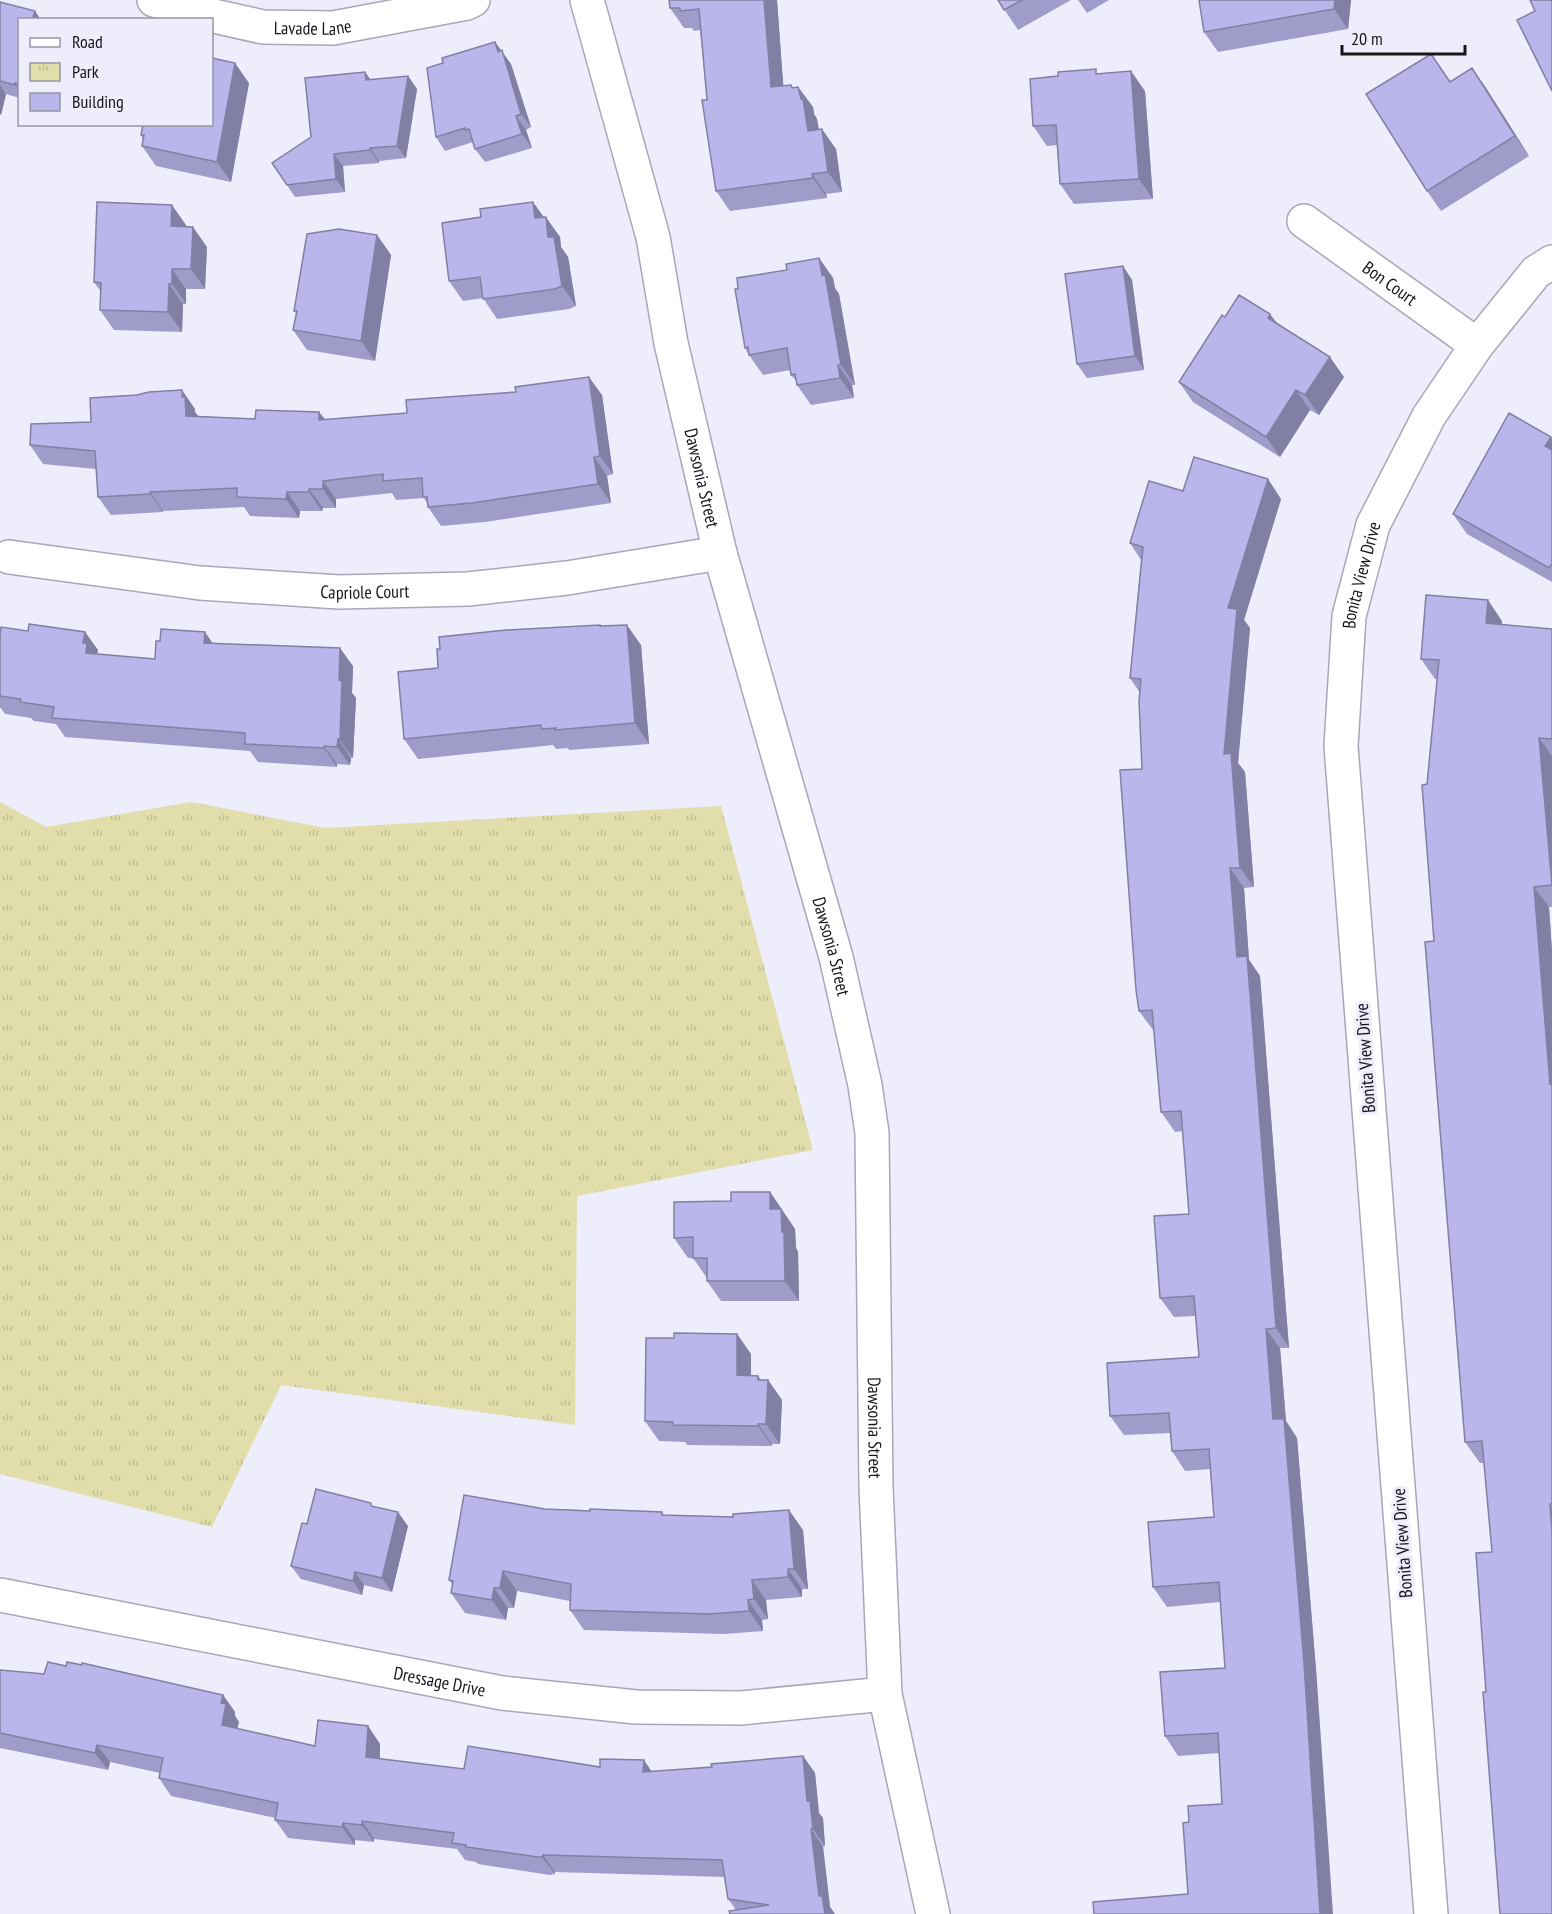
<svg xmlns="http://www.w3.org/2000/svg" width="1552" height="1914" font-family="'PT Sans Narrow',sans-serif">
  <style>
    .park { fill: url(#park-tufts) }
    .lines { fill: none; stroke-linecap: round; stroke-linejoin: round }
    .minor-casing { stroke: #a8a7b9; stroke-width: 36 }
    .tertiary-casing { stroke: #a8a7b9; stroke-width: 36 }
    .minor { stroke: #fff; stroke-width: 33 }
    .tertiary { stroke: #fff; stroke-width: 33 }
    .wall { fill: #a09cca }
    .shaded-wall { fill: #827fa4 }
    .building { fill: #bab5eb; stroke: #827fa4; stroke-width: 1.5 }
    .labels { text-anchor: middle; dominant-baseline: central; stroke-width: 6; stroke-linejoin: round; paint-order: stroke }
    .street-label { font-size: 18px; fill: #17161d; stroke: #ededfc }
  </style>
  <defs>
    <pattern id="park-tufts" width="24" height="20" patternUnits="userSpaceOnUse" patternTransform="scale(1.5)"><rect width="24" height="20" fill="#e1deac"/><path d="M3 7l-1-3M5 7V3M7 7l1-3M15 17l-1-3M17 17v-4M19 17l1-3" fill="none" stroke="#c0be94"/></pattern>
  </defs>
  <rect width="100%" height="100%" fill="#ededfc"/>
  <path class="park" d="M0,802L46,827L191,802L325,828L721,806L813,1150L577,1196L575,1425L281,1385L212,1527L0,1474Z"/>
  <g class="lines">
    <defs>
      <g id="minor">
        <path id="s1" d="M154,0L187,10L263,27L333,28L467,3L473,0"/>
        <path id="s2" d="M1304,221L1477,345"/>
        <path id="s3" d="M9,557L200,583L339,592L468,589L567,578L720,553"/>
        <path id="s4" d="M0,1595L502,1693L636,1707L741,1708L885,1694"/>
        <path id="s5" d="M1431,1914L1341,746L1349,616L1373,525L1429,416L1477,345L1536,272L1552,262"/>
      </g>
      <g id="tertiary">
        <path id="s6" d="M587,0L653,237L671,343L720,553L836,957L865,1085L872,1133L876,1487L885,1694L933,1914"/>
      </g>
    </defs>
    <use href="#minor" class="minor-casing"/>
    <use href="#tertiary" class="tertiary-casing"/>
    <use href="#minor" class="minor"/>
    <use href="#tertiary" class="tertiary"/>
  </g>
  <path class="wall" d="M669,0H777L783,86L793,88L798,87L813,107L814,114L817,119L819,129L836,149L842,192L826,194L827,198L730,211L716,191L700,30L694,31L692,28H684L670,8Z
    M998,0H1071L1018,30Z
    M1078,0H1109L1087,13Z
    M1351,0L1348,29L1218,52L1204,32Z
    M0,2L20,20V98L6,94L1,115L0,114Z
    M495,42L511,64L531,127L526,130L532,148L485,162L475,149L473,142L445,151L436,137L443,63Z
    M1472,68L1486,88L1529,156L1441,211L1427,191L1451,81Z
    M365,72L371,80L408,76L417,89L406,158L379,161V163L343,166L345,192L295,197L272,163L311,137Z
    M1099,74L1145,91L1153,199L1074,204L1060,184L1057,145L1047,146L1033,126Z
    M249,83L231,182L156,166L142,146L143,139L141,135Z
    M544,217L560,237L561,247L568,257L576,306L569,309L497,319L483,298L463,301L449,281Z
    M186,225V227L207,247L205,289H186V304H183L182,332L114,330L100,310L101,292L94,282Z
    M377,235L391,255L375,361L307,350L293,330L296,313L294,311Z
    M819,258L833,278L835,288L839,294L855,385H852L854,398L811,405L797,385V382L791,375L790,370L763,375L749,355L745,348L738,289Z
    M1123,266L1132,280L1144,370L1087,378L1077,364Z
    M1270,314L1277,323L1344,377L1319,415L1310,410L1280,457L1193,402L1179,382L1225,317Z
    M602,395L613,474L607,476L611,503L485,522L441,526L428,507L427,503L424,498L396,500L392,493L336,499V508H323L322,511H300L299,518L250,516L244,507L163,511V512L111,515L98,497L96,469L43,464L30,445L91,422L195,409V412L198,416L255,419L319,412L325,419L407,413Z
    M1551,437L1552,439V582L1467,534L1453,514Z
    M1183,491L1281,499L1244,620L1250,628L1238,763L1245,772L1254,887L1244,888L1249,960L1260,976L1289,1348H1280L1286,1421L1297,1438L1317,1682L1188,1894L1189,1822L1222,1804L1219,1753L1178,1756L1165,1736L1225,1668L1220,1602L1167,1607L1153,1587L1214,1517L1210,1469L1185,1471L1172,1451L1170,1433L1124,1435L1110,1416L1199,1357L1196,1316L1174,1317L1160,1298L1189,1214L1183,1131L1175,1132L1161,1112L1154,1030H1153L1139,1011L1142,769L1140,693L1130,678L1141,560L1130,543Z
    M1502,621V625L1552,629V907H1549L1552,951V1914L1486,1692L1492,1552L1484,1463H1480L1465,1442L1434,941L1427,784L1437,679H1435L1421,659Z
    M601,626L641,645L649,744L569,750L568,748L556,749L553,745L418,759L404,739L438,668Z
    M28,631L85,632L98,650L97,654L155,659L213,644L353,666L352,693L356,698L353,758H351L350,765L337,764V767L258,762L250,751L65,737L56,724L34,721L31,718L5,714L1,708H0V635Z
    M770,1192L795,1229L796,1248L798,1252L799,1301H721L707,1281V1278L693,1258H688L674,1238L731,1201Z
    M737,1334L751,1354V1375L758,1376L761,1380H768L782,1400L780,1444H772V1446L687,1445L685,1442L659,1441L645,1421L674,1338Z
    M374,1507L408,1526L392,1592L364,1585L362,1595L301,1579L291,1566L307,1524Z
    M545,1509L662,1512L664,1515L803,1530L808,1589H802V1597L766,1600L768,1619L762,1620L763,1631L724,1634L584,1630L570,1610V1601L517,1591L514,1608H508L506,1620L465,1613L451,1593L452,1584L449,1580Z
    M66,1666L223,1695L235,1712V1716L239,1722L237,1729L315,1746L368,1726L380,1744V1759L464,1769L600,1767L652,1772L712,1767L803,1756L815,1773L819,1813L823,1818L825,1846L823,1847L830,1907L835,1914H730L736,1910L728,1899L725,1877L555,1872V1874L550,1875L478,1864L476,1862L465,1860L457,1849L374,1839V1842L355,1840V1845L288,1838L275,1820L276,1818L171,1796L159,1778L160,1773L110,1762L108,1770L0,1748V1670L44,1674Z"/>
  <path class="shaded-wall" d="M764,0H777L785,107L771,87Z
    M1335,0H1351L1348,29L1334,9Z
    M35,11L41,20L33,18Z
    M495,42L511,64L531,127L521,114Z
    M235,63L249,83L231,182L217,162Z
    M1472,68L1486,88L1529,156L1515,136Z
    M1131,71L1145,91L1153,199L1139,179Z
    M365,72L374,85L366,80Z
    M408,76L417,89L406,158L397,146Z
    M15,83L20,89V92L15,85Z
    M0,85L6,94L1,115L0,113Z
    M791,85L800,98L798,87L813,107L814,114L817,119L822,151L808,131Z
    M516,116L526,130L532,148L522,134Z
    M822,129L836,149L842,192L828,172Z
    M370,148L379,161V163L370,150Z
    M334,154L343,166L345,192L336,179Z
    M812,174L826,194L827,198L813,178Z
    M533,202L546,220V217L560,237L561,247L568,257L576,306L562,286L535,218Z
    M172,205L186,225L185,246L171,226Z
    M193,227L207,247L205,289L191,269Z
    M377,235L391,255L375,361L361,341Z
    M819,258L833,278L835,288L839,294L855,385L841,365L822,275Z
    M1123,266L1132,280L1144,370L1135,356Z
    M172,269L186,289V304L172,284Z
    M169,284L183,304L182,332L168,312Z
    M1270,314L1284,334L1268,318Z
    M1330,357L1344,377L1319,415L1305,395Z
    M838,365L852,385L854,398L840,378Z
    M589,377L602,395L613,474L600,456Z
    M182,390L195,409V412L198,416L199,434L186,416Z
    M1296,390L1310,410L1280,457L1266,437Z
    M319,412L332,430L319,420Z
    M1551,437L1552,439V456L1545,446Z
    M594,457L607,476L611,503L598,484Z
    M1268,479L1281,499L1244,620L1250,628L1238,763L1245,772L1254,887L1240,868L1224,754L1228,608Z
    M323,481L336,499V508L323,489Z
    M309,489L323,508L322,511L309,492Z
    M150,492L163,511V512L150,494Z
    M287,492L300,511L299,518L286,499Z
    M1488,600L1502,621L1500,644L1486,623Z
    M627,625L641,645L649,744L635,723Z
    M85,632L98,650L97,657L86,653L83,643Z
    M205,632L218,651L204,643Z
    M340,648L353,666L352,693L356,698L353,758L340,740L339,680Z
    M1539,738L1552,756V886Z
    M338,739L351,758L350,765L337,747Z
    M324,746L337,764V767L324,748Z
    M1230,868L1244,888L1249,960L1260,976L1289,1348L1276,1328L1237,957Z
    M1534,887L1549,907L1552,951V1087L1550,1084Z
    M770,1192L795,1229L796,1248L798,1252L799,1301L785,1281L770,1209Z
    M1266,1329L1280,1348L1286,1421L1297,1438L1317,1682L1333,1914H1320L1273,1419Z
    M737,1334L751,1354V1395L737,1375Z
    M758,1376L767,1389L768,1380L782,1400L780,1444L766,1424Z
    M758,1424L772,1444V1446L758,1426Z
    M1550,1504L1552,1508V1532Z
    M789,1510L803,1530L808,1589L794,1569Z
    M398,1512L408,1526L392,1592L382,1578Z
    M788,1569L802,1589V1597L788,1577Z
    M503,1571L517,1591L514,1608L500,1588Z
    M355,1572L364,1585L362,1595L353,1581Z
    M752,1580L766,1600L768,1619L754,1599Z
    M494,1588L508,1608L506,1620L492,1600Z
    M748,1600L762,1620L763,1631L749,1611Z
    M223,1695L235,1712V1716L239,1722L234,1743L222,1725L221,1703Z
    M368,1726L380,1744L379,1775L366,1757Z
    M97,1745L110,1762L108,1770L95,1753Z
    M803,1756L815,1773L819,1813L823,1818L825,1846L813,1829L807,1801Z
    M644,1760L656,1778L643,1772Z
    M362,1821L374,1839V1842L362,1825Z
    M343,1823L355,1840V1845L342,1827Z
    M811,1829L823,1847L830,1907L835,1914H825L819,1896Z
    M543,1855L555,1872V1874L542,1857Z"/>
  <path class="building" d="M669,0H764L771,87L791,85L792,88L798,87L801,99H803L808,131L822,129L828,172L812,174L813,178L716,191L702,100H707L699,9L680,11V8H670Z
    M998,0H1022L1004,10Z
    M1199,0H1335L1334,9L1204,32Z
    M1530,0H1552V91L1517,20L1535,11Z
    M0,2L35,11L33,18L41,20H20V84L15,83V85L0,81Z
    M495,42L498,52L502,50L521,114L516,116L522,134L475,149L469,129L465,130V128L436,137L427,68L443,63L442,58Z
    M1431,54L1450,82L1472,68L1515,136L1427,191L1366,94Z
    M212,58L235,63L217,162L142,146L144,135H141L143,124H212Z
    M1096,69V74L1131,71L1139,179L1060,184L1056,125L1033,126L1030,79L1058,76V72Z
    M365,72L366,80L408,76L397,146L370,148V150L334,154L336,179L287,185L272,163L311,137L305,78Z
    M97,202L172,205L171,226L193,227L191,269H172V284H169L168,312L100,310L101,283L94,282Z
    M533,202L535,218L546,217L548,237H554L562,286L555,289L483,299L480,277L449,281L442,223L481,217L480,209Z
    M339,229L377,235L361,341L293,330L297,311H294L307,234Z
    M819,258L822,275L825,274L841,365H838L840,378L797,385L795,374L791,375L787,348L749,355L748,347L745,348L735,289H738L737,278L787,270L786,264Z
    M1123,266L1135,356L1077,364L1065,274Z
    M1239,295L1270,314L1268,318L1330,357L1305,395L1296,390L1266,437L1179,382L1222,315L1225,317Z
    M589,377L600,456L594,457L598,484L472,503L428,507L427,497H423L422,478L383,481V474L323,481V489H309V492H287L286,499L237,497V488L150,492V494L98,497L95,451L30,445L31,424L91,422L90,398L137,395L149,392L182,390V397H185L186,416L255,419L256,410L319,412V420L407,413L406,400L516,392L515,387Z
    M1509,413L1551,437L1545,446L1552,450V564L1549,568L1453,514Z
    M1194,457L1268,479L1228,608L1237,609L1224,754L1231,753L1240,868H1230L1237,957L1247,956L1276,1328L1266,1329L1273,1419H1284L1304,1663L1320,1914H1094L1093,1902L1188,1894L1183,1823L1189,1822L1188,1806L1222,1804L1218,1733L1165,1736L1160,1672L1225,1668L1219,1582L1153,1587L1148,1522L1214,1517L1209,1449L1172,1451L1169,1413L1110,1416L1107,1363L1199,1357L1194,1296L1160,1298L1154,1216L1189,1214L1181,1111L1161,1112L1152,1010L1139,1011L1136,990L1120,770L1142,769L1139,701L1141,679L1130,678L1143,547L1130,543L1149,481L1183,491Z
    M1426,595L1488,600L1486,623L1552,629V739L1539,738L1552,885L1534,887L1550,1084L1552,1083V1504H1550L1552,1532V1914H1500L1483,1692H1486L1476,1553L1492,1552L1482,1441L1465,1442L1425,942L1434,941L1422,785L1427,784L1439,660L1421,659Z
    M29,624L85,632L83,643H87L86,653L155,659L156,641H160L161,629L205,632L204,643L340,648L339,680L342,679L340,740L338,739L337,747L324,746V748L245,744V733L52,718L54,707L20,702L21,699L0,696V635L1,627L28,631Z
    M600,625V626L627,625L635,723L555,730L556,728L542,729L541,725L404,739L398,672L438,668L437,649H440L439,637L506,630Z
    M731,1192H770V1209H781L782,1232H784L785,1281H707V1258H693V1237L674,1238V1202L731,1201Z
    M674,1333L737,1334V1375L758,1376V1380H768L766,1424H758V1426L673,1425V1422L645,1421L646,1338H674Z
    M316,1489L371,1503V1506L398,1512L382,1578L355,1572L353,1581L291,1566L302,1523L307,1524Z
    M464,1495L545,1509L590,1511V1509L662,1512V1515L733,1517V1514L789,1510L794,1569H788V1577L752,1580L754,1599L748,1600L749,1611L710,1614L570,1610L571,1584L503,1571L500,1588H494L492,1600L451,1593L453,1581L449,1580Z
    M48,1662L66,1666L67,1662L82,1665V1663L223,1695L221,1703L226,1704L222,1725L315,1746L318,1720L368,1726L366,1757L464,1769L468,1746L600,1767V1759L644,1760L643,1772L712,1767L711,1764L803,1756L807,1801H810L813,1829H811L819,1896H822L825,1914H730L729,1911L769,1905L728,1899L722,1860L543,1855L542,1857H538L466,1847V1845L452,1843L454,1833L362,1821V1825L343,1823L342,1827L275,1820L278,1803L159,1778L163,1758L97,1745L95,1753L0,1733V1670L44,1674Z"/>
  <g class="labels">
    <g class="street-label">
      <text stroke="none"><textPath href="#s1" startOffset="162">Lavade Lane</textPath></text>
      <text stroke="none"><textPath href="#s2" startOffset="106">Bon Court</textPath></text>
      <text stroke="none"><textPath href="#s6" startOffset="492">Dawsonia Street</textPath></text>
      <text stroke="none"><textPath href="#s5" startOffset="1344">Bonita View Drive</textPath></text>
      <text stroke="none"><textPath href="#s3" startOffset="358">Capriole Court</textPath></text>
      <text stroke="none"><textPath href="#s6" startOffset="978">Dawsonia Street</textPath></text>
      <text transform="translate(1365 1058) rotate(-94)">Bonita View Drive</text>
      <text stroke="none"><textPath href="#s6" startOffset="1464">Dawsonia Street</textPath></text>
      <text transform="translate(1402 1543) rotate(-94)">Bonita View Drive</text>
      <text stroke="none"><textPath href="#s4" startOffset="448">Dressage Drive</textPath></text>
    </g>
  </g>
  <rect x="18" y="18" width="195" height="108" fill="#ededfc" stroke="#9797a3" stroke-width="1.5"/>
  <rect x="30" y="38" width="30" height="9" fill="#ffffff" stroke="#9797a3" stroke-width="1.5"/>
  <text x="72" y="48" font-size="18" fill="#17161d">Road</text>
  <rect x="30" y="63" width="30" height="18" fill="url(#park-tufts)" stroke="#9797a3" stroke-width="1.5"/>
  <text x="72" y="78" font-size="18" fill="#17161d">Park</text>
  <rect x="30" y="93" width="30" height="18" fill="#bab5eb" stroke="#9797a3" stroke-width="1.5"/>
  <text x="72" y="108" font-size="18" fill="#17161d">Building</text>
  <path d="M1342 45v9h123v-9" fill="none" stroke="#17161d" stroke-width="3"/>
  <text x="1351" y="45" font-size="18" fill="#17161d" stroke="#ededfc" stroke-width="4.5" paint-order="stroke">20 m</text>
</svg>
